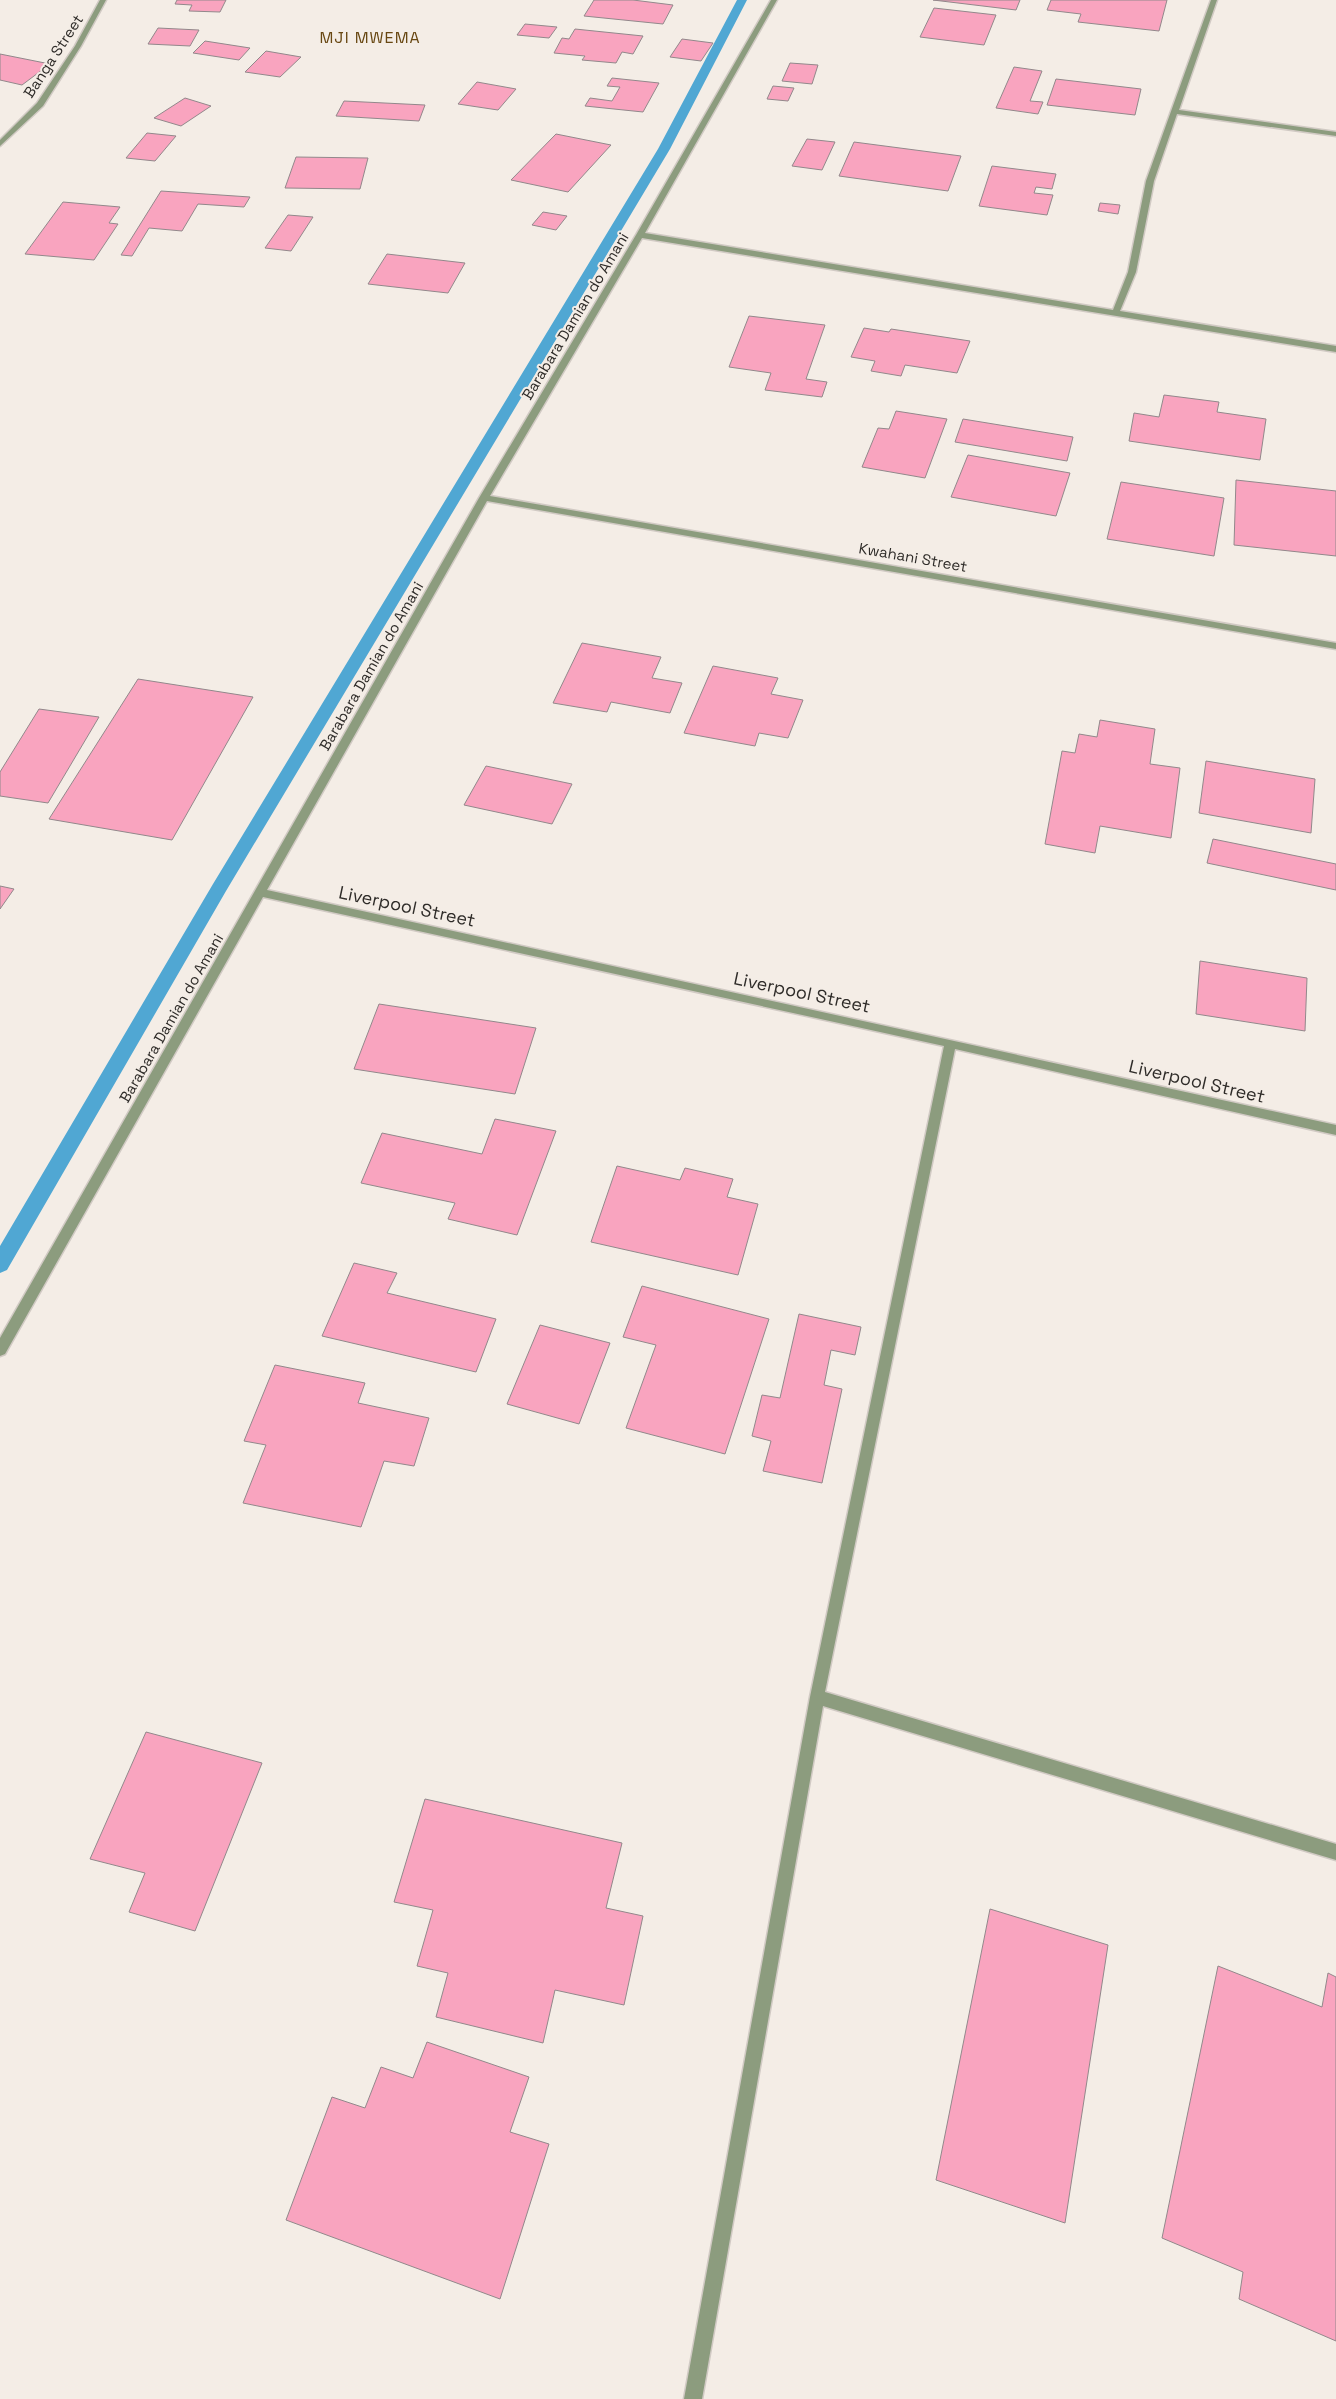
<svg xmlns="http://www.w3.org/2000/svg" width="1336" height="2399" font-family="'Space Grotesk',sans-serif">
  <style>
    .lines { fill: none; stroke-linecap: round; stroke-linejoin: round }
    .stream { fill: #50a7d3; fill-rule: evenodd }
    .building { fill: #f9a4bf; stroke: #92888b }
    .minor-casing { stroke: #d1cac4; stroke-width: 3 }
    .minor { fill: #8c9c7e; fill-rule: evenodd }
    .labels { text-anchor: middle; dominant-baseline: central; stroke-width: 4; stroke-linejoin: round; paint-order: stroke }
    .far-street-label { font-size: 15px; fill: #2f2c29; stroke: #f4ede6 }
    .far-quarter-label { font-size: 16px; letter-spacing: 1px; fill: #684712; stroke: #f4ede6 }
    .street-label { font-size: 18px; fill: #2f2c29; stroke: #f4ede6 }
  </style>
  <rect width="100%" height="100%" fill="#f4ede6"/>
  <g class="lines">
    <path class="stream" d="M737,0H747L670,149L226,891L7,1270L0,1273V1246L213,884L658,149Z"/>
  </g>
  <path class="building" d="M177,0H226L220,12L189,11L192,5L175,4Z
    M594,0H633L673,5L663,24L584,16Z
    M933,0H1020L1016,10Z
    M1051,0H1167L1159,31L1078,22L1081,14L1047,10Z
    M934,8L996,15L984,45L920,37Z
    M525,24L557,27L549,38L517,35Z
    M158,28L199,30L190,46L148,44Z
    M575,29L643,36L633,54L622,52L616,63L582,60L585,56L554,53L562,38L569,39Z
    M682,39L713,43L701,61L670,57Z
    M205,41L250,48L239,60L193,53Z
    M266,51L301,57L280,77L245,72Z
    M0,54L50,64L22,85L0,80Z
    M790,63L818,65L812,84L782,81Z
    M1014,67L1042,71L1030,101L1043,102L1038,114L996,108Z
    M612,78L659,83L643,112L585,106L590,98L612,101L620,87L607,86Z
    M1056,79L1141,89L1135,115L1047,105Z
    M477,82L516,89L498,110L458,104Z
    M773,86L794,88L788,101L767,99Z
    M185,98L211,106L181,126L154,118Z
    M344,101L425,105L419,121L336,116Z
    M147,133L176,136L155,161L126,158Z
    M556,134L611,145L568,192L511,180Z
    M807,139L835,142L822,170L792,166Z
    M854,142L961,156L948,191L839,176Z
    M296,157L368,158L360,189L285,188Z
    M992,166L1056,174L1052,189L1036,187L1034,193L1053,195L1047,215L979,206Z
    M161,191L250,197L244,207L198,204L182,231L149,228L132,256L121,255Z
    M63,202L120,207L109,223L118,224L94,260L25,254Z
    M1100,203L1120,205L1118,214L1098,211Z
    M543,212L567,216L556,230L532,225Z
    M288,215L313,217L291,251L265,248Z
    M387,254L465,263L448,293L368,284Z
    M749,316L825,325L806,379L827,382L822,397L765,390L771,373L729,367Z
    M864,328L889,332L891,329L970,341L957,373L905,365L901,376L871,371L875,361L851,357Z
    M1164,395L1219,402L1217,412L1266,419L1260,460L1129,441L1134,413L1159,417Z
    M896,411L947,419L925,478L862,467L878,428L889,429Z
    M963,419L1073,437L1067,461L955,442Z
    M968,455L1070,473L1056,516L951,497Z
    M1236,480L1336,491V556L1234,545Z
    M1121,482L1224,498L1214,556L1107,539Z
    M582,643L661,657L652,678L682,683L670,713L611,702L607,712L553,703Z
    M713,666L778,678L771,694L803,700L788,738L759,733L755,746L684,733Z
    M138,679L253,697L172,840L49,819Z
    M39,709L99,717L48,803L0,796V772Z
    M1100,720L1155,729L1150,764L1180,768L1171,838L1100,826L1095,853L1045,844L1062,751L1075,753L1079,734L1097,737Z
    M1206,761L1315,779L1311,833L1199,813Z
    M486,766L572,784L552,824L464,805Z
    M1213,839L1336,864V890L1207,863Z
    M0,886L14,889L0,909Z
    M1200,961L1307,978L1305,1031L1196,1014Z
    M379,1004L536,1028L515,1094L354,1069Z
    M495,1119L556,1131L517,1235L448,1219L455,1203L361,1183L382,1133L482,1154Z
    M617,1166L680,1180L685,1168L733,1179L727,1197L758,1204L738,1275L591,1242Z
    M354,1263L397,1273L387,1293L496,1319L476,1372L322,1336Z
    M642,1286L769,1319L725,1454L626,1428L656,1345L623,1337Z
    M799,1314L861,1327L855,1355L831,1350L824,1385L842,1389L822,1483L763,1471L771,1441L752,1436L762,1395L780,1398Z
    M540,1325L610,1343L579,1424L507,1404Z
    M275,1365L365,1383L358,1403L429,1418L414,1466L384,1461L361,1527L243,1503L266,1445L244,1441Z
    M146,1732L262,1763L195,1931L129,1912L145,1873L90,1859Z
    M425,1799L622,1843L606,1908L643,1916L624,2005L555,1990L543,2043L436,2017L448,1973L417,1966L433,1910L394,1902Z
    M990,1909L1108,1945L1065,2223L936,2180Z
    M1218,1966L1322,2007L1328,1973L1336,1977V2341L1239,2299L1243,2272L1162,2238Z
    M427,2042L529,2077L510,2132L549,2144L500,2299L286,2220L332,2097L365,2108L381,2067L413,2078Z"/>
  <g class="lines">
    <defs>
      <path id="minor" d="M100,0H106L81,46L43,106L0,146V140L37,103L75,46Z
        M771,0H777L645,233L1113,310L1128,272L1146,181L1211,0H1217L1179,110L1336,132V136L1177,114L1154,181L1136,272L1120,311L1336,346V352L642,238L490,496L1336,643V649L487,501L267,890L1336,1125V1135L955,1049L825,1692L1336,1844V1860L823,1706L702,2399H684L810,1697L944,1046L263,897L5,1354L0,1356V1338L479,498L636,235Z"/>
    </defs>
    <use href="#minor" class="minor-casing"/>
    <use href="#minor" class="minor"/>
  </g>
  <g class="labels">
    <g class="far-street-label">
      <text transform="translate(53 56) rotate(-57)">Banga Street</text>
      <text transform="translate(575 316) rotate(-59)">Barabara Damian do Amani</text>
      <text transform="translate(913 557) rotate(10)">Kwahani Street</text>
      <text transform="translate(371 666) rotate(-60)">Barabara Damian do Amani</text>
      <text transform="translate(171 1018) rotate(-60)">Barabara Damian do Amani</text>
    </g>
    <g class="far-quarter-label">
      <text x="370" y="37">MJI MWEMA</text>
    </g>
    <g class="street-label">
      <text transform="translate(407 906) rotate(12)">Liverpool Street</text>
      <text transform="translate(802 992) rotate(12)">Liverpool Street</text>
      <text transform="translate(1197 1081) rotate(13)">Liverpool Street</text>
    </g>
  </g>
</svg>
